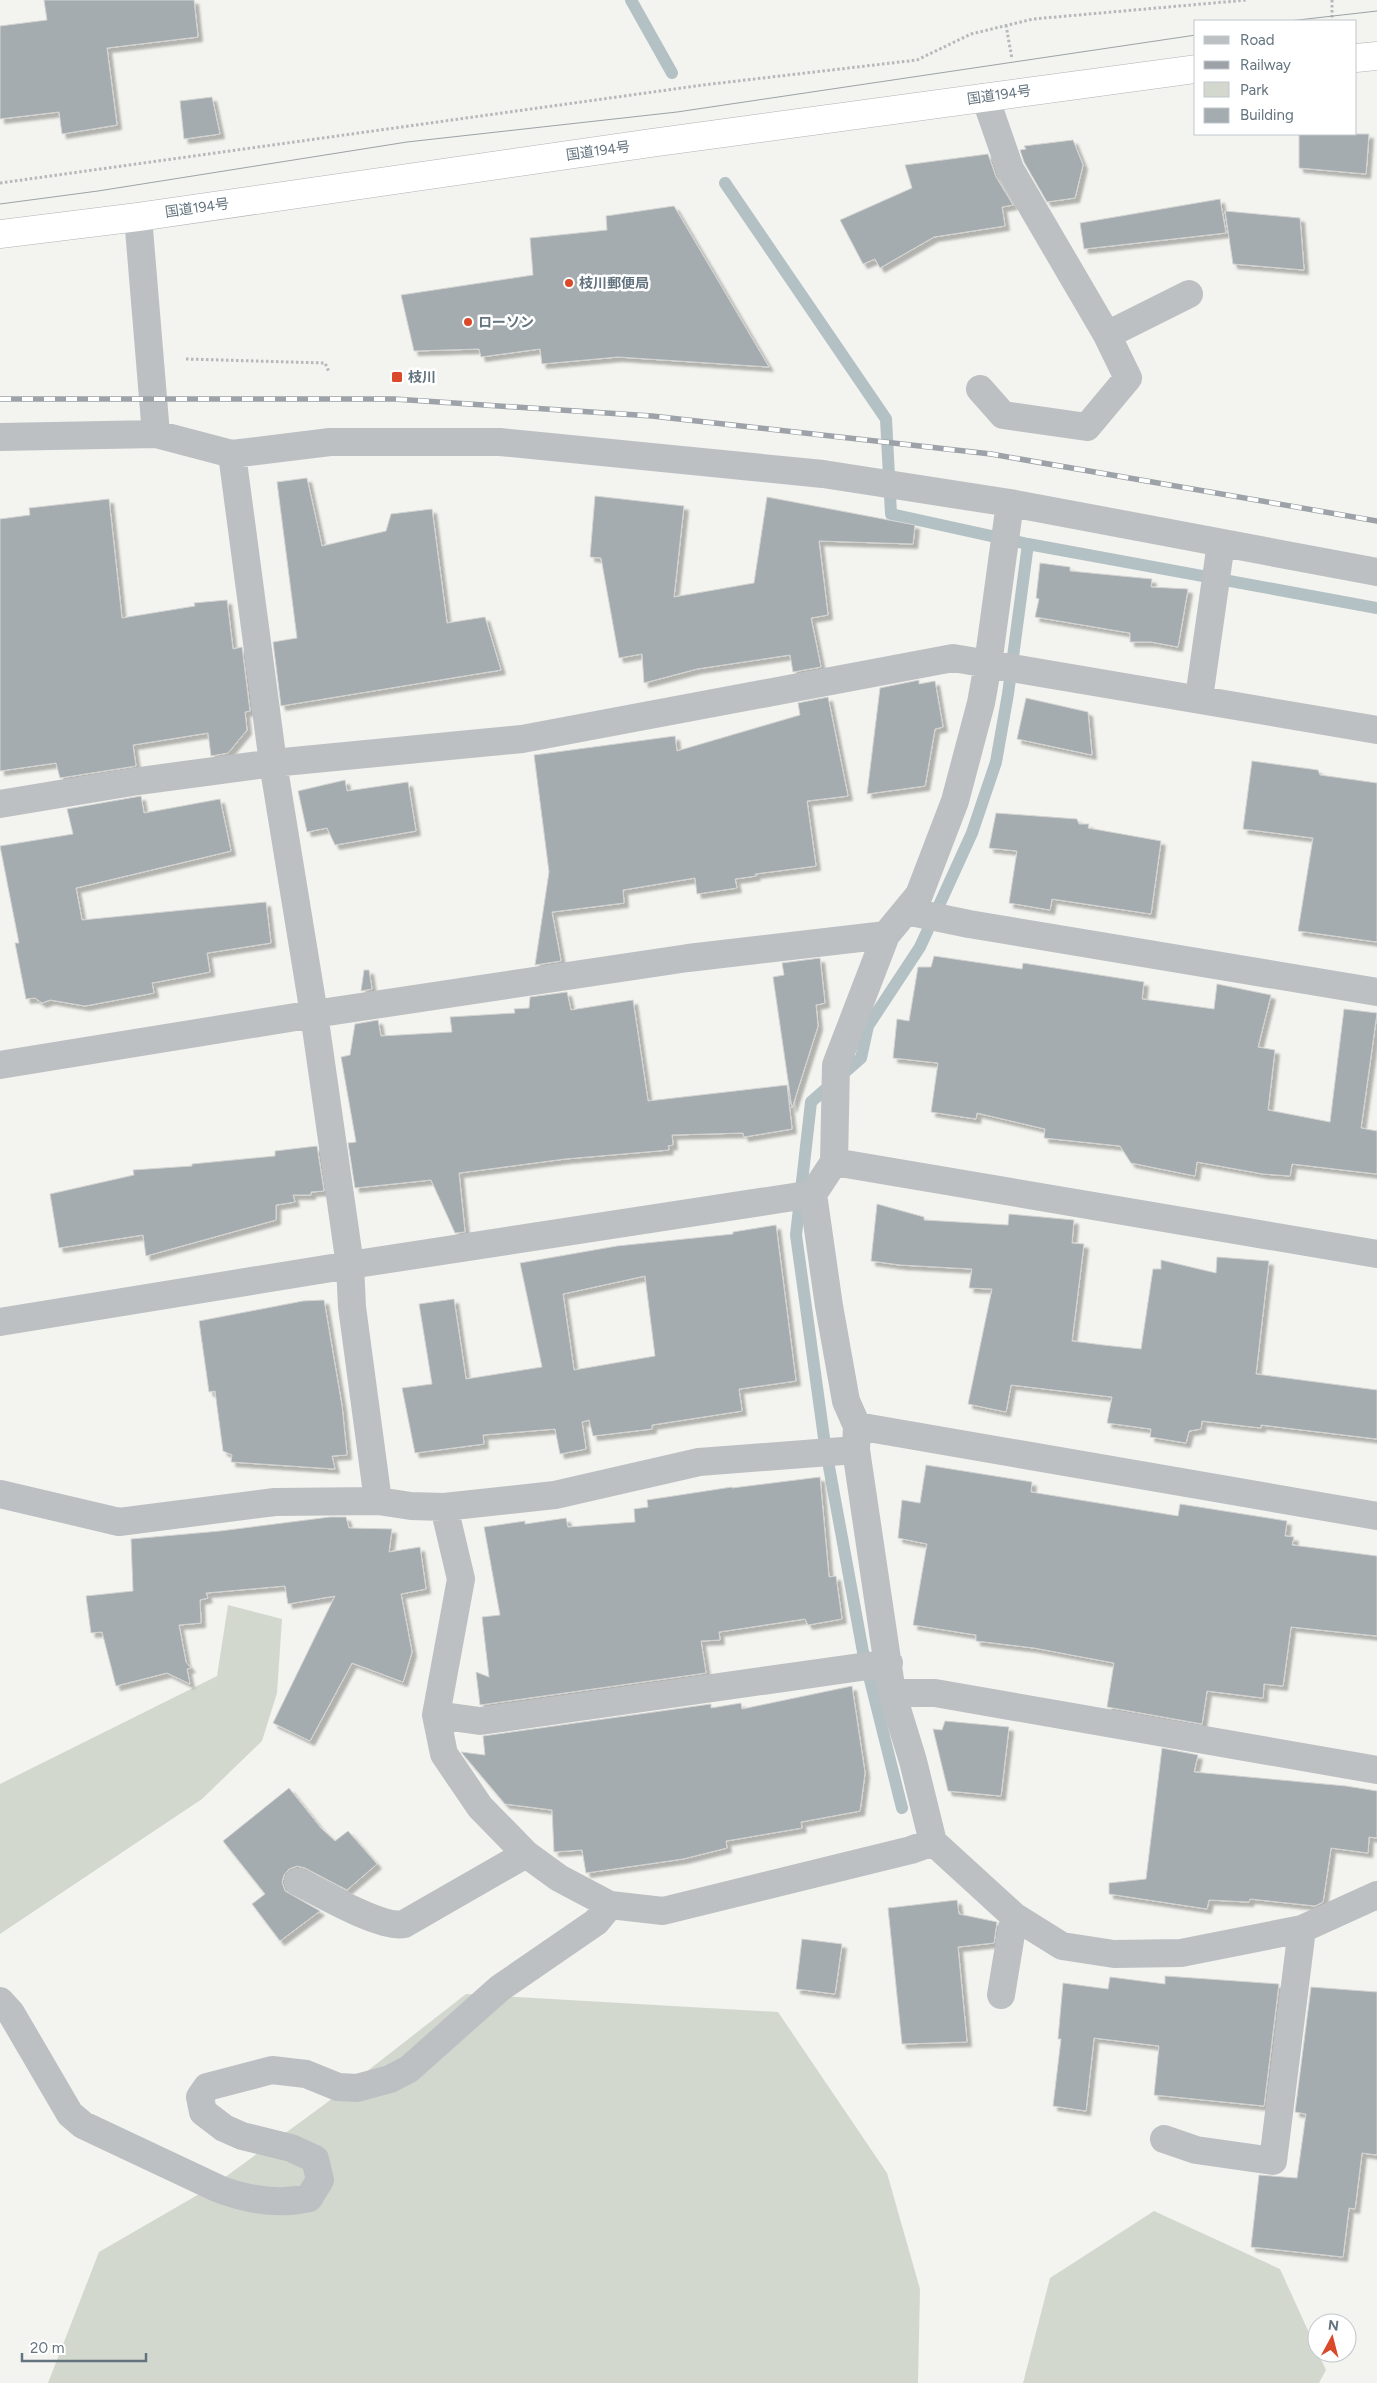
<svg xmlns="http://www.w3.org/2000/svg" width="1377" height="2383" font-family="Figtree,'Noto Sans JP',sans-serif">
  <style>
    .green { fill: #d3d8cf }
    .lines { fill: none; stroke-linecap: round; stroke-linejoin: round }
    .stream { stroke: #b3c0c4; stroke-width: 12 }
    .building { fill: #a4acb0; stroke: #d4d4d2; fill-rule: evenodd; filter: url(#shadow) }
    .highway-casing { stroke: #afb3b6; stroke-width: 29 }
    .path { stroke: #b6b9bb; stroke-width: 3; stroke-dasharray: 2.5 2.5; stroke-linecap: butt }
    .street { stroke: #bcc0c3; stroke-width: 28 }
    .highway { stroke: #fff; stroke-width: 28 }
    .tram { stroke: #9ca2a7; stroke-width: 1 }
    .rail-casing { stroke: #9ca2a7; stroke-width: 5.5 }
    .rail { stroke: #fff; stroke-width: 4; stroke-dasharray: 11; stroke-linecap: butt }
    .poi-dot { fill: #da4929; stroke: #fff; stroke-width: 2 }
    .labels { text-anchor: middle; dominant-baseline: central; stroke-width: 5; stroke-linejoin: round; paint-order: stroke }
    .street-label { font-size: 14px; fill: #64747f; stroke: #fff }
    .poi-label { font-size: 14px; font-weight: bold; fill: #64747f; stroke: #fff; text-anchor: start }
  </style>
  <defs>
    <filter id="shadow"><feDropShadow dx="4.5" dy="4.5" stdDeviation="1" flood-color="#0004"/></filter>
  </defs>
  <rect width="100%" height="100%" fill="#f3f3ef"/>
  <path class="green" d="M228,1605L282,1619L277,1693L262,1741L202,1799L0,1934V1784L217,1676Z
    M466,1994L778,2012L887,2173L920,2289L918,2383H48L99,2252L213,2186L325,2104Z
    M1154,2211L1280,2269L1326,2370L1319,2383H1023L1050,2278Z"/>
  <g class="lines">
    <path class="stream" d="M631,0L672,73
      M725,183L886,419L891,514L1028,544L1377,608
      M902,1808L863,1652L825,1445L796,1235L811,1102L861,1058L868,1026L920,947L972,833L996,762L1008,694L1028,544"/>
  </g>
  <path class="building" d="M44,0H194L198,37L107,48L117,125L62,134L59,112L0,119V26L47,20Z
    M212,97L220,134L184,139L180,101Z
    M1299,134H1369L1366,174L1299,168Z
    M1073,140L1083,165L1075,198L1047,202L1024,162L1020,150L1026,149L1024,146Z
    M988,154L996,177L1013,205L1002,207L1005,226L934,237L880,268L875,259L863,264L840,220L912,188L905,165Z
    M1220,199L1226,233L1084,249L1080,223Z
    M674,206L769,367L618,357L542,364L540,349L481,357L479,349L414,351L401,295L533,275L530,238L607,230L606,216Z
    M1225,211L1300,218L1304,270L1233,264Z
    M307,478L322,546L386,531L391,514L432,509L447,623L485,617L501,670L281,706L273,642L297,638L277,482Z
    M595,496L684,506L674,597L754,583L767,497L915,525L913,544L819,541L828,615L811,618L821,667L793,672L790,655L697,669L644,683L642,654L619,658L601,558L590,557Z
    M109,499L122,618L195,606L194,603L227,600L233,649L242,647L250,711L245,712L247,730L228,753L211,756L208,733L133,745L136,766L60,778L56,763L0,771V519L30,515L29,508Z
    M1040,563L1070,567V571L1152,579L1151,587L1188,589L1178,647L1151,642H1130V633L1035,617L1039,599L1036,598Z
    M919,680V684L935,681L943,727L935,729L925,786L867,794L880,688Z
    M828,697L848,796L807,801L816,866L755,874L756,876L735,879L737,888L697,894L695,878L623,890L624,903L552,912L561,961L535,965L549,872L534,755L675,736L677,751L800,715L798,703Z
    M1026,698L1088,712L1092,755L1017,739Z
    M1252,761L1318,770L1320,775L1377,783V942L1298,931L1313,838L1243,829Z
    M345,780L347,791L408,782L416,831L335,845L327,828L307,832L298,791Z
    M141,796L144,813L220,799L231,851L76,888L82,920L266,902L271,943L207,953L210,972L152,983L154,993L85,1006L50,1000L42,1003L35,998L26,999L15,943H19L0,846L73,834L67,809Z
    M996,813L1077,819L1079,824H1089L1088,828L1161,841L1151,914L1052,899L1050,910L1009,903L1017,851L989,848Z
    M934,956L1022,969L1023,963L1144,982L1142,999L1214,1009L1217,984L1271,995L1258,1047L1275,1050L1268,1110L1330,1122L1344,1009L1377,1013L1361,1128L1377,1131V1174L1292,1164L1290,1176L1263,1174L1197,1162L1195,1176L1131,1163L1120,1146L1044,1138L1045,1129L977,1113L976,1119L931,1112L938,1063L893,1058L897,1019L909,1021L918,967H931Z
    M820,958L825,1003L816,1005L818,1026L792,1108L773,977L784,975L782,963Z
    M364,970H369L372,989L361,991Z
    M567,992L571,1010L633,1000L648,1101L787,1085L792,1129L744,1137L743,1133L672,1135L673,1145L668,1146L669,1150L565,1159L459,1173L465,1232L455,1233L431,1180L355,1188L348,1143L356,1142L341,1057L350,1055L355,1024L378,1020L381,1036L452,1032L450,1017L515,1013L514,1009L529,1008L530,997Z
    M317,1146L324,1191L311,1192V1195H293L295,1202L276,1205V1220L146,1256L143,1235L59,1248L50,1194L134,1175L133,1170L192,1166V1164L275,1156V1151Z
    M877,1204L924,1217V1220L1008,1225L1009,1214L1074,1220L1072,1243L1084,1244L1072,1341L1103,1345L1141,1349L1153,1269H1161V1260L1216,1273L1217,1257L1269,1261L1256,1374L1377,1390V1439L1261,1425V1428L1202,1421L1201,1429L1189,1431L1186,1443L1150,1437L1151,1429L1107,1423L1112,1397L1011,1385L1006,1412L968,1404L992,1289L969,1288L972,1269L900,1265L871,1261Z
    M776,1225L796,1381L739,1389L742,1411L652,1425V1429L593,1436L589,1420L582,1422L586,1449L560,1454L555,1429L483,1435L484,1444L415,1453L402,1388L432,1384L419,1304L454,1299L466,1379L542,1367L520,1263L617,1246L733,1234V1232ZM645,1276L655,1356L574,1370L563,1294Z
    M324,1300L342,1406L347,1455L332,1456L335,1469L231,1462L232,1455L223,1451L215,1391L209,1392L199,1321L303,1301Z
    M926,1465L1032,1482L1031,1492L1178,1516L1180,1504L1287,1521L1285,1536L1294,1537L1292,1545L1377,1556V1636L1291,1627L1283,1686L1264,1684L1263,1698L1207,1691L1202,1724L1107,1707L1114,1663L1034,1648L976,1641V1635L913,1625L927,1544L898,1538L902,1500L920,1503Z
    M820,1477L829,1577L836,1576L842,1619L808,1625L805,1619L719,1632L720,1640L701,1641L706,1673L480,1705L476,1672L489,1677L482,1617L500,1615L484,1527L525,1521V1524L566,1518L568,1527L635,1522L634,1509L648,1507L647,1500L732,1487V1488Z
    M330,1517H346L349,1528L392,1529L389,1552L420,1547L426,1589L401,1594L412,1652L403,1682L352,1663L310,1741L273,1723L335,1596L288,1604L285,1586L206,1593L208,1598L200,1600L201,1623L179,1625L186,1662L191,1668L187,1669L190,1684L167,1673L116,1686L102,1632L91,1633L86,1596L133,1591L131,1539L220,1531Z
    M852,1686L865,1773L860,1811L801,1822L802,1828L726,1841L727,1848L683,1859L586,1873L582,1850L554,1852L552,1810L505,1804L461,1752L485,1755L483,1736L711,1704V1708L741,1703L742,1709Z
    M945,1721L1009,1727L1001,1796L948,1791L933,1729L942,1730Z
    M1162,1748L1198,1755L1194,1772L1346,1786L1377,1791V1838L1369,1837L1368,1853L1331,1848L1323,1902L1315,1906L1250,1899L1249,1902L1209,1900L1207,1909L1109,1894V1883L1146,1879Z
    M289,1788L321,1828L335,1841L348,1831L377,1864L347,1890L305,1868L297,1866L289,1869L284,1875L282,1882L285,1891L320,1911L280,1941L252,1904L265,1894L223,1841Z
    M957,1900L959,1914L997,1922L994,1943L958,1947L967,2042L902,2044L888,1908Z
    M802,1939L842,1944L835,1994L796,1989Z
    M1165,1976L1279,1984L1264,2106L1154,2095L1159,2046L1094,2038L1086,2111L1053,2106L1061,2039H1058L1063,1983L1108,1989L1110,1977L1165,1984Z
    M1311,1987L1377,1992V2155L1362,2153L1355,2209L1349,2208L1343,2257L1251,2247L1259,2175L1297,2178L1306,2114L1295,2112Z"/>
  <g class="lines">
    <defs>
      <path id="highway" d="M1356,58L1377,56
        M0,234L138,217L651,143L1196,69"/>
    </defs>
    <use href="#highway" class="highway-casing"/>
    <path class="path" d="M1332,0V21
      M1006,25L1012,59
      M0,183L703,85L917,60L971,34L1033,19L1247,0
      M186,359L325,363L329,372"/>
    <path class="street" d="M138,217L156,434
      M1107,335L1189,294
      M980,389L1003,415L1087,427L1128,378L1107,335L1010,169L985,97
      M0,437L156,434L232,454L330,442H500L823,474L907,487L1010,503L1377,572
      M232,454L273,763L314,1014L350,1265L352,1307L378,1501
      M1010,503L988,664L981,703L955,801L919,895L886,935L836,1065L834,1162L813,1194L829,1306L846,1401L857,1426L856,1450L892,1693L913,1761L933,1842L1014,1916L1062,1946L1114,1954L1181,1953L1302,1929L1377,1895
      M1199,698L1221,543
      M0,804L132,782L273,763L522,739L953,658L1377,730
      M906,911L969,924L1377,992
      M0,1065L314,1014L688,958L886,935
      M834,1162L1377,1254
      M0,1322L350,1265L813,1194
      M857,1426L1377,1516
      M0,1494L119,1522L275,1502L378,1501L411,1506L444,1507L555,1495L699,1462L856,1450
      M444,1507L461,1579L436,1715L444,1754L480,1807L526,1854L559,1878L610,1905L663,1911L911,1850L933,1842
      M892,1693H935L1377,1770
      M436,1715L480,1721L889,1663
      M298,1882C321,1893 381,1929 404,1924L526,1854
      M1001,1995L1014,1916
      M0,2001L11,2013L70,2114L83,2125L219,2189C248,2200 279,2205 309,2198L320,2180L315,2159L291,2148L242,2136L224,2128L203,2112L200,2097L207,2087L272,2070L306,2074L338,2087L357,2088L390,2079L409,2069L500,1988L596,1922L610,1905
      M1164,2139L1196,2150L1273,2161L1302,1929"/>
    <use href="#highway" class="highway"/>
    <path class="tram" d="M1289,21L1377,11
      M0,204L98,191L407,142L677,112L1196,35"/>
    <defs>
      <path id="rail" d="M0,399H394L652,416L991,454L1377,521"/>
    </defs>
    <use href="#rail" class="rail-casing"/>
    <use href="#rail" class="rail"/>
  </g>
  <g class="poi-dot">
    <circle cx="569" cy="283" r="5"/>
    <circle cx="468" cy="322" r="5"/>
    <rect x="391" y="371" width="12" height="12" rx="2.5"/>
  </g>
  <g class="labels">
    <g class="street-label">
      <text transform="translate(999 95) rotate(-8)">国道194号</text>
      <text transform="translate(598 151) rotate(-8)">国道194号</text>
      <text transform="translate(197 208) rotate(-8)">国道194号</text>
    </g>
    <g class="poi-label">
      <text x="579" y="283">枝川郵便局</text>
      <text x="478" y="322">ローソン</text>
      <text x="408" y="377">枝川</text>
    </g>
  </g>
  <rect x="1194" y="20" width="162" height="115" fill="#ffffff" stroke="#c1c7cc"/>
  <rect x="1204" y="36" width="25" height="8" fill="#bcc0c3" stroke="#c1c7cc"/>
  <text x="1240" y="45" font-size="15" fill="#64747f">Road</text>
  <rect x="1204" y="61" width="25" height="8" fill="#9ca2a7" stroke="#c1c7cc"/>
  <text x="1240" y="70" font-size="15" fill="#64747f">Railway</text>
  <rect x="1204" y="82" width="25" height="15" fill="#d3d8cf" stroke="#c1c7cc"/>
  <text x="1240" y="95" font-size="15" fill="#64747f">Park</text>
  <rect x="1204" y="108" width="25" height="15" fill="#a4acb0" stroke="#c1c7cc"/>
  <text x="1240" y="120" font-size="15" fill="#64747f">Building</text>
  <g transform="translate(1332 2338) rotate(7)"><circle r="24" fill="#ffffff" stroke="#c1c7cc"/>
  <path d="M0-4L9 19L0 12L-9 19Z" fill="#da4929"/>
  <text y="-8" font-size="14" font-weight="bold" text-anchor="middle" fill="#64747f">N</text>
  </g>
  <path d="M22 2353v8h124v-8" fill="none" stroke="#64747f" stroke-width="2.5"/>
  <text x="30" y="2353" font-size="15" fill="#64747f" stroke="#ffffff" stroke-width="4" paint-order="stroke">20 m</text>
</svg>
